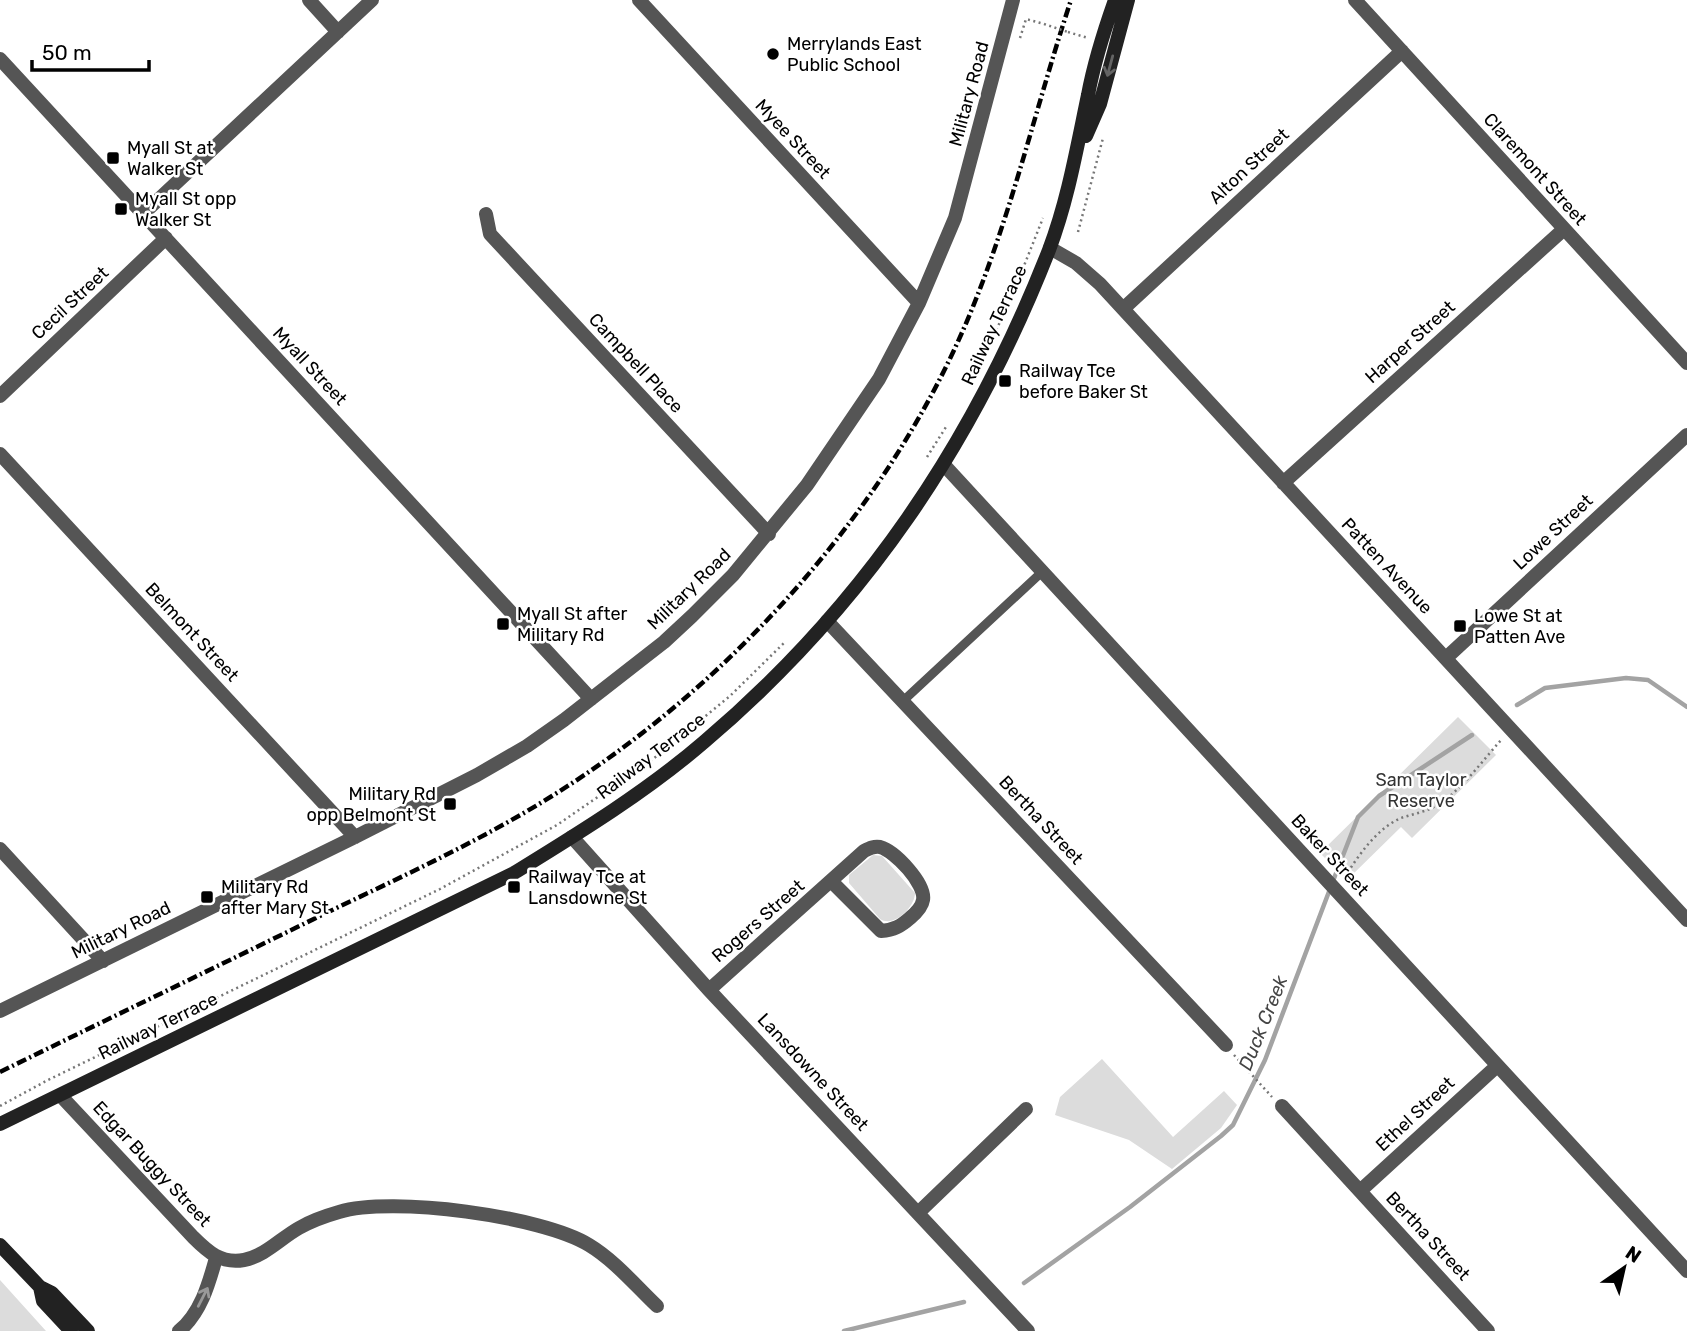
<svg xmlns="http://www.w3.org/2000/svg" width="1687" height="1331" font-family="Rubik,sans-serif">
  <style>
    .green { fill: #dcdcdc }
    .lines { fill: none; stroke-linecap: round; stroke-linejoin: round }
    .stream { stroke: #a3a3a3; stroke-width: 4.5 }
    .path { stroke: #777; stroke-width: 2.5; stroke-dasharray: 2 3.5; stroke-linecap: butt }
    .service { stroke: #555; stroke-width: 9 }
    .minor { stroke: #555; stroke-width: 14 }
    .secondary { stroke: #222; stroke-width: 14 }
    .rail { stroke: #000; stroke-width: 4.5; stroke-dasharray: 10 3.5 2 3.5; stroke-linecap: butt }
    .path-bridge { stroke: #777; stroke-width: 2.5; stroke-dasharray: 2 3.5; stroke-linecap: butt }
    .oneway { stroke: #646464 }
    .oneway2 { stroke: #999 }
    .poi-dot { fill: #000; stroke: #fff; stroke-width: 2.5 }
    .labels { text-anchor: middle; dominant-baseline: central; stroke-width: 5; stroke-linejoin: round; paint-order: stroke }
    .poi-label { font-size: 18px; fill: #000; stroke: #fff; text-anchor: start }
    .street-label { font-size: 18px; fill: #000; stroke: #fff }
    .park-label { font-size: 18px; fill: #333; stroke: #fff }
    .water-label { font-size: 19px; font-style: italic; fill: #444; stroke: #fff }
  </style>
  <rect width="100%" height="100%" fill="#fff"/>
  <path class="green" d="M1458,717L1496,755L1412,838L1401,827L1347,880L1320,853Z
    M873,855L882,856L915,893C915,907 894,928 880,919L849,883V875Z
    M1102,1059L1173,1137L1224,1091L1237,1105L1221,1128L1172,1169L1129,1140L1055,1115L1060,1097Z
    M0,1280L46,1331H0Z"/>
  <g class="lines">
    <path class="stream" d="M1517,705L1545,688L1626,678L1648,680L1687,707
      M1333,881L1358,817L1379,796L1472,735
      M1024,1283L1130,1207L1221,1136L1233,1125L1265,1060L1330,889
      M844,1331L964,1302"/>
    <path class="path" d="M1068,32L1088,38
      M1020,38L1026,19L1044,24
      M1078,232L1103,138
      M987,350L1012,296L1043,218
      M927,457L946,427
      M1348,872C1361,852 1378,828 1401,818C1413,814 1426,812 1437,805C1462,790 1482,761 1502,739
      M1234,1055L1272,1097
      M0,1106L48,1080L440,889L557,825L653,759L730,696L785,642"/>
    <path class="service" d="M903,701L1043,571"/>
    <path class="minor" d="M309,0L338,32
      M639,0L919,303
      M1355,0L1687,363
      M0,59L591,699
      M144,213L372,0
      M486,214L490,234L769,534
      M1050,248L1076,263L1100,284L1687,920
      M1123,309L1402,51
      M0,396L166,238
      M0,454L355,837
      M945,466L1687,1271
      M1283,483L1563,230
      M827,621L1226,1045
      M1446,658L1687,435
      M572,837L709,990L1028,1331
      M0,849L103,961
      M709,990L864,851C870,848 874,846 880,847C895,851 926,884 923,900C922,907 916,913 910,918C901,926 894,930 881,931L832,882
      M0,1011L355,837L477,775L527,746L564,720L664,642L692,616L733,575L807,485L879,379L919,303L955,218L1013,0
      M61,1096L193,1237C208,1252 221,1264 244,1260C265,1256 281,1238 299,1228C311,1221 325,1216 339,1212C392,1196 542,1216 589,1245C614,1260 636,1286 657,1306
      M1282,1106L1488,1331
      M1360,1191L1497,1066
      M919,1212L1026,1109
      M179,1331C201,1313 209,1283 216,1258"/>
    <path class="secondary" d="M1086,136L1100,104L1128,0
      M0,1124L514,873C579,833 646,792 704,742C863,607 973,444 1049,250C1068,200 1077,147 1088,95C1094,63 1104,31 1115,0
      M0,1245L40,1287L52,1293L88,1331
      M40,1287L43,1301L71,1331"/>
    <path class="rail" d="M0,1072C108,1019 216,967 324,914C401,877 480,841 552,796C727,687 882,517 964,328C1010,222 1035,109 1071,0"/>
    <path class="path-bridge" d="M1044,24L1068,32"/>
  </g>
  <defs><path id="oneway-shaft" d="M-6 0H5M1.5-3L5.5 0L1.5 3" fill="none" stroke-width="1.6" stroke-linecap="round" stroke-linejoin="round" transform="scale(1.75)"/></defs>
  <use class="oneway" href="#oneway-shaft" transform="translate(1110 66) rotate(105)"/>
  <use class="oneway2" href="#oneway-shaft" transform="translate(203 1297) rotate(-63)"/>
  <g class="poi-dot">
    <circle cx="773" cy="54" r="7"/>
    <rect x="106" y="151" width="14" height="14" rx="3.5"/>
    <rect x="114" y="202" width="14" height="14" rx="3.5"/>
    <rect x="998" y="374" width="14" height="14" rx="3.5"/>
    <rect x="496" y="617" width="14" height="14" rx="3.5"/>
    <rect x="1453" y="619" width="14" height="14" rx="3.5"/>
    <rect x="443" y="797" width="14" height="14" rx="3.5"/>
    <rect x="507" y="880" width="14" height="14" rx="3.5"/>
    <rect x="200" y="890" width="14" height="14" rx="3.5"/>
  </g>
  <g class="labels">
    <g class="poi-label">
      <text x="787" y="44">Merrylands East<tspan x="787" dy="21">Public School</tspan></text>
      <text x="127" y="148">Myall St at<tspan x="127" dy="21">Walker St</tspan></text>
      <text x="135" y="199">Myall St opp<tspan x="135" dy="21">Walker St</tspan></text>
      <text x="1019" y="371">Railway Tce<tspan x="1019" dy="21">before Baker St</tspan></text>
      <text x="517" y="614">Myall St after<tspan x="517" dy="21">Military Rd</tspan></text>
      <text x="1474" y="616">Lowe St at<tspan x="1474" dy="21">Patten Ave</tspan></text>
      <text x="436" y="794" text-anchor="end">Military Rd<tspan x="436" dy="21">opp Belmont St</tspan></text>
      <text x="528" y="877">Railway Tce at<tspan x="528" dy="21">Lansdowne St</tspan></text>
      <text x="221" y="887">Military Rd<tspan x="221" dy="21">after Mary St</tspan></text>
    </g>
    <g class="street-label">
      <text transform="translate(969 94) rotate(-75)">Military Road</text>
      <text transform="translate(793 139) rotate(47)">Myee Street</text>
      <text transform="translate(1249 166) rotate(-43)">Alton Street</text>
      <text transform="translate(1535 169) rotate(48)">Claremont Street</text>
      <text transform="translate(70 303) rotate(-43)">Cecil Street</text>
      <text transform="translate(994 325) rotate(-65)">Railway Terrace</text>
      <text transform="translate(1410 342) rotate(-42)">Harper Street</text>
      <text transform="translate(636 363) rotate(47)">Campbell Place</text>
      <text transform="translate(310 366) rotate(47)">Myall Street</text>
      <text transform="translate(1553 532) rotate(-43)">Lowe Street</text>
      <text transform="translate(1387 566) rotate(47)">Patten Avenue</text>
      <text transform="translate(689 589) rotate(-44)">Military Road</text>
      <text transform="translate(192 632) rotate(47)">Belmont Street</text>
      <text transform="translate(651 756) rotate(-37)">Railway Terrace</text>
      <text transform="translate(1041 820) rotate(47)">Bertha Street</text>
      <text transform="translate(1330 855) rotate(47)">Baker Street</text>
      <text transform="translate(758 921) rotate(-41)">Rogers Street</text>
      <text transform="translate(121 930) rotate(-26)">Military Road</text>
      <text transform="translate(158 1026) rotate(-26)">Railway Terrace</text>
      <text transform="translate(813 1072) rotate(47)">Lansdowne Street</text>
      <text transform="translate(1415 1114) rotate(-43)">Ethel Street</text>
      <text transform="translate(152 1164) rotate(47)">Edgar Buggy Street</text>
      <text transform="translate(1428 1236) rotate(47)">Bertha Street</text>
    </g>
    <g class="park-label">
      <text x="1421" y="780">Sam Taylor<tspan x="1421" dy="21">Reserve</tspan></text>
    </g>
    <g class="water-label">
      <text transform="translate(1263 1023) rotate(-68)">Duck Creek</text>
    </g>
  </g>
  <g transform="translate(1624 1268) rotate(34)" stroke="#ffffff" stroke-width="5" paint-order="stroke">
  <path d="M0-5L12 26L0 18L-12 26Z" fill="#000000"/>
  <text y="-10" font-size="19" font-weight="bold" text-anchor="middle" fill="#000000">N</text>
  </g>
  <path d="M32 60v10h117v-10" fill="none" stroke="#000000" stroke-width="3.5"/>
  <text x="42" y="60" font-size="21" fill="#000000" stroke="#ffffff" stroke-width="5" paint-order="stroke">50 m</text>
</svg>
